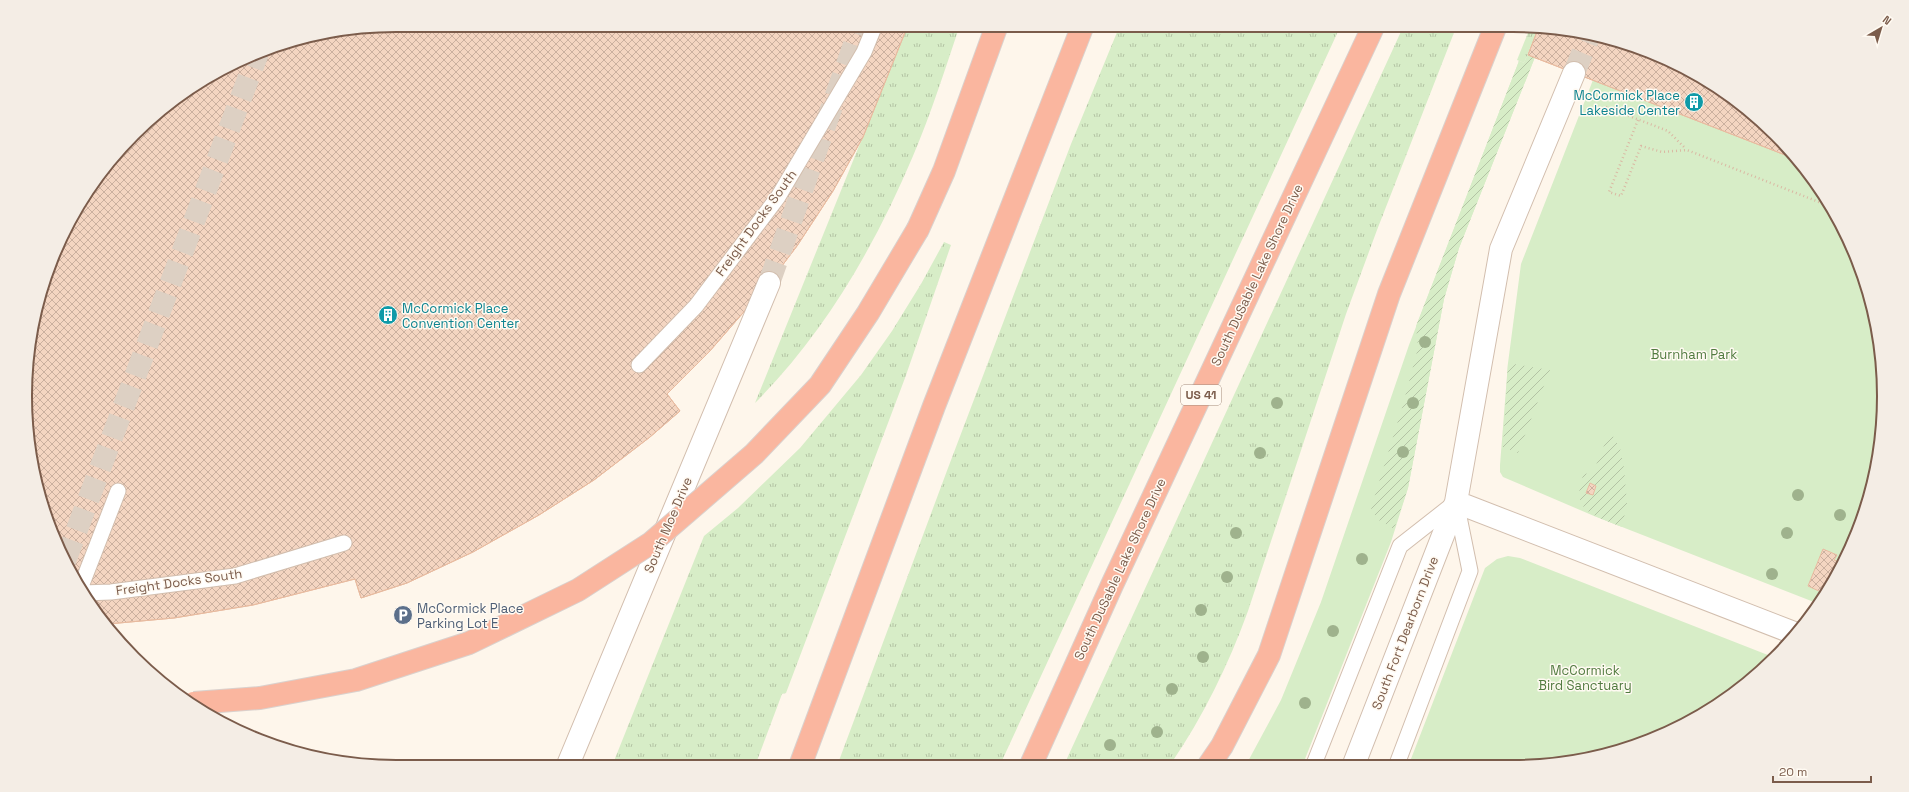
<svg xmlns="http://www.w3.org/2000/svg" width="1909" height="792" font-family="'Space Grotesk',sans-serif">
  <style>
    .grass { fill: url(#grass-tufts) }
    .park { fill: #d7edc7 }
    .garden { fill: url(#garden-furrows) }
    .building { fill: url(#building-cross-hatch); stroke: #e8bba0 }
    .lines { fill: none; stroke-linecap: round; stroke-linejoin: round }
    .minor-tunnel { stroke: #ddd0c3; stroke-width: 22; stroke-dasharray: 22 11; stroke-linecap: butt }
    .service-casing { stroke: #d2beae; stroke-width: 17 }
    .minor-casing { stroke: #d2beae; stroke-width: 24 }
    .motorway-casing { stroke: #dad1cd; stroke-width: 24 }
    .path { stroke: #dab8a3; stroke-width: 2.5; stroke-dasharray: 1 3; stroke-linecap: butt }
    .service { stroke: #fff; stroke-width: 15 }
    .minor { stroke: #fff; stroke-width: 22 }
    .motorway { stroke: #fab69f; stroke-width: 22 }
    .motorway-bridge-casing { stroke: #dad1cd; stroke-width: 24; stroke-linecap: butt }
    .motorway-bridge { stroke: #fab69f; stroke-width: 22 }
    .tree { fill: #9fb28d }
    .labels { text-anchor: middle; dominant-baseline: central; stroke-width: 3; stroke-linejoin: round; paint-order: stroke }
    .shield { fill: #fffaf2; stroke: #a38b7d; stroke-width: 1 }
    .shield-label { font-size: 12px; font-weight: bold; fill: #7b5c4b }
    .culture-label { font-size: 13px; fill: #0d838f; stroke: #fffaf2; text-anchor: end }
    .street-label { font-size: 13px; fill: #7b5c4b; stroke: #fffaf2 }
    .park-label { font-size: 13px; fill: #527b40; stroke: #fffaf2 }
    .service-label { font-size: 13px; fill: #4e5e75; stroke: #fffaf2; text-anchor: start }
    .rim { fill: none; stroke: #7b5c4b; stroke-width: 2 }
  </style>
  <defs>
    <pattern id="grass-tufts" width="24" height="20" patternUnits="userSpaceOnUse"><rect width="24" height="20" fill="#d7edc7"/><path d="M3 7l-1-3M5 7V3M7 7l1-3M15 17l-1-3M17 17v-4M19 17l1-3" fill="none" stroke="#b3c3a4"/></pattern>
    <pattern id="garden-furrows" width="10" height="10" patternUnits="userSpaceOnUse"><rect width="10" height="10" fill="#d7edc7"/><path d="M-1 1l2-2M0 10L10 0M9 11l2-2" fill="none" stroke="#b3c3a4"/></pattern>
    <pattern id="building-cross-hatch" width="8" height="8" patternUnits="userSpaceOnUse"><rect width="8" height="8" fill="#f4d5c1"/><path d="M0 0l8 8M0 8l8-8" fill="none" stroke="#cbb09f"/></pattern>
  </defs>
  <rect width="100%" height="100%" fill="#fef6eb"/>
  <path class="grass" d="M908,25H960C945,69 931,114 913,156C875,246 824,334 755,403Z
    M1120,25H1341L1000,765L837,766L948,468L1071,144Z
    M1404,25H1457L1377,230L1346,314L1248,611C1228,666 1203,717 1170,765H1064Z
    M1530,28L1538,29L1524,63L1517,60Z
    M944,242L951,245L905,378L786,693L782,694L755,766H612L704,536L738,508L800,448L861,375L892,331L921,284Z"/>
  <path class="park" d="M1538,29L1632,45L1698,75L1757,117L1807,170L1846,232L1871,300L1883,371L1881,444L1864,515L1819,604L1594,516L1503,477L1500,472V465L1508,363L1521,264L1593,80L1535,57L1459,248L1444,299L1408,488L1391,542L1303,764L1246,765L1281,700L1321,602L1409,345L1519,61L1524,63Z
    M1508,556L1520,558L1773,657L1757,675L1655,739L1562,764H1409L1485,568L1497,559Z"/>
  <path class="garden" d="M1528,55L1535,57L1459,248L1444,299L1408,488L1394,529L1377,519L1371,508L1402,408L1418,348L1416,326L1519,61L1524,63Z
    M1508,363L1550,370L1518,453L1503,447Z
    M1610,431L1620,448L1624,468L1627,503L1622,527C1592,515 1569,510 1584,473L1592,475Z"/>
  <path class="building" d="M396,25H908L863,137L833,191L797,246L769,283L709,352L667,394L680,411L650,437L594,480L539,515L473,552L407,583L361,598L355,579L253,605L174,618L108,624L87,602L53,538L32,469L28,347L45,277L75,211L152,117L211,75L277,45Z
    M396,25H908L863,137L833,191L797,246L769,283L709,352L667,394L680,411L650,437L594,480L539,515L473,552L407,583L361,598L355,579L253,605L174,618L108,624L87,602L53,538L32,469L28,347L45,277L75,211L152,117L211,75L277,45Z
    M1538,29L1632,45L1698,75L1757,117L1798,160L1528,55Z
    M1538,29L1632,45L1698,75L1757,117L1798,160L1528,55Z
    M1590,483L1596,486L1593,495L1586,493Z
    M1823,549L1837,555L1834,560L1841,563L1828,590L1823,588L1821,592L1808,586Z"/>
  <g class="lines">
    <path class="minor-tunnel" d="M1574,73L1589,37
      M769,283L861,25
      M65,561L258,53"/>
    <defs>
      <path id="service" d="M639,365L696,306L778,197L864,52L875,25
        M80,589L118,491
        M83,593L111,592L235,576L344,543
        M1314,764L1400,546L1456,502L1470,571L1397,764"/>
      <path id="minor" d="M1456,502L1794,633
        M1354,764L1456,502L1501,249L1574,73
        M567,767L769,283"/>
      <path id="motorway" d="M918,229L944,171L997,25
        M1031,765L1112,585L1374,25
        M1209,765L1222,746L1269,655L1389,294L1496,25
        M800,766L934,406L1083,25"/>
    </defs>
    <use href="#service" class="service-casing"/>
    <use href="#minor" class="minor-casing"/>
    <use href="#motorway" class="motorway-casing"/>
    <path class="path" d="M1606,107L1668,131L1686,149
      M1638,120L1609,192L1621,196L1641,146L1662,152L1687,150L1829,206"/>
    <use href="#service" class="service"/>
    <use href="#minor" class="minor"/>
    <use href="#motorway" class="motorway"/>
    <defs>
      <path id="motorway-bridge" d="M194,703L260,698L356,680L469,643L578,590L651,543L754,454L820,385L868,313L918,229"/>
    </defs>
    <use href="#motorway-bridge" class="motorway-bridge-casing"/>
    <use href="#motorway-bridge" class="motorway-bridge"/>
  </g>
  <g class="tree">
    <circle cx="1425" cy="342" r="6"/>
    <circle cx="1277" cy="403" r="6"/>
    <circle cx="1413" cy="403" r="6"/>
    <circle cx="1403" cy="452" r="6"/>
    <circle cx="1260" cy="453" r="6"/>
    <circle cx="1798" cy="495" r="6"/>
    <circle cx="1840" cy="515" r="6"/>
    <circle cx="1236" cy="533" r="6"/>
    <circle cx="1787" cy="533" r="6"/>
    <circle cx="1362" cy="559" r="6"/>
    <circle cx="1772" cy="574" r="6"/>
    <circle cx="1227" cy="577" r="6"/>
    <circle cx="1201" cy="610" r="6"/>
    <circle cx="1333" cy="631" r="6"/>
    <circle cx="1203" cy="657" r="6"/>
    <circle cx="1172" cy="689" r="6"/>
    <circle cx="1305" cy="703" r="6"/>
    <circle cx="1157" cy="732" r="6"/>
    <circle cx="1110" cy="745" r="6"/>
  </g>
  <defs>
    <symbol id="building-disc" viewBox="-11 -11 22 22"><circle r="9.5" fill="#0f9aa8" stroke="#fffaf2"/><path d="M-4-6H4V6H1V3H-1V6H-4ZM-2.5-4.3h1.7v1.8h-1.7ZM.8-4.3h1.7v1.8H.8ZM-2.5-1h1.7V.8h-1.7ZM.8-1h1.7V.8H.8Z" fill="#fff"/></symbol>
    <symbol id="parking-disc" viewBox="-11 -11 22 22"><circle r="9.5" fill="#5c6f8a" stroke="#fffaf2"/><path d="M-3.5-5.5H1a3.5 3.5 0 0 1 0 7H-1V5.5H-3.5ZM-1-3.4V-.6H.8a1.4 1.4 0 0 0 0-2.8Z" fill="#fff"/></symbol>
  </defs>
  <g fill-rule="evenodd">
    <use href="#building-disc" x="1683" y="91" width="22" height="22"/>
    <use href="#building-disc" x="377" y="304" width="22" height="22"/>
    <use href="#parking-disc" x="392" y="604" width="22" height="22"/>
  </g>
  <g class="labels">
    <rect class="shield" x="1181" y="385" width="40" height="20" rx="3"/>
    <g class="shield-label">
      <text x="1201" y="395">US 41</text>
    </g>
    <g class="culture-label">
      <text x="1680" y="95">McCormick Place<tspan x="1680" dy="15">Lakeside Center</tspan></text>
      <text x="402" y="308" text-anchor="start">McCormick Place<tspan x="402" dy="15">Convention Center</tspan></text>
    </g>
    <g class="street-label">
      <text transform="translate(756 223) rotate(-54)">Freight Docks South</text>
      <text transform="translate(1257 275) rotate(-65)">South DuSable Lake Shore Drive</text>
      <text transform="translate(668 525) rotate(-67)">South Moe Drive</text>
      <text transform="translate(1120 569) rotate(-65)">South DuSable Lake Shore Drive</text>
      <text transform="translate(179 582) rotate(-8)">Freight Docks South</text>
      <text transform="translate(1405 633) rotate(-69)">South Fort Dearborn Drive</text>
    </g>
    <g class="park-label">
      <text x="1694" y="354">Burnham Park</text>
      <text x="1585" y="670">McCormick<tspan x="1585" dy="15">Bird Sanctuary</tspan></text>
    </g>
    <g class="service-label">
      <text x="417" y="608">McCormick Place<tspan x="417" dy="15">Parking Lot E</tspan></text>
    </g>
  </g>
  <path d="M0 0H1909V792H0ZM396 32H1513A364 364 0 0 1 1877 396V396A364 364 0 0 1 1513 760H396A364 364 0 0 1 32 396V396A364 364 0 0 1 396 32Z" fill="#f4ede5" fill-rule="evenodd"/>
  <path class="rim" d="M396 32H1513A364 364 0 0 1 1877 396V396A364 364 0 0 1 1513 760H396A364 364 0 0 1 32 396V396A364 364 0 0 1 396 32Z"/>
  <g transform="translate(1881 28) rotate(38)" stroke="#fffaf2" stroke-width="3" paint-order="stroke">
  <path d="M0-3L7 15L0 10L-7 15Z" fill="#7b5c4b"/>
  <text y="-6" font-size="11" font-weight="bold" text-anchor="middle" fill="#7b5c4b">N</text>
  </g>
  <path d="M1773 776v6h98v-6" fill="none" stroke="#7b5c4b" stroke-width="2"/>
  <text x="1779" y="776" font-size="12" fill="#7b5c4b" stroke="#fffaf2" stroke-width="3" paint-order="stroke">20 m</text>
</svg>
